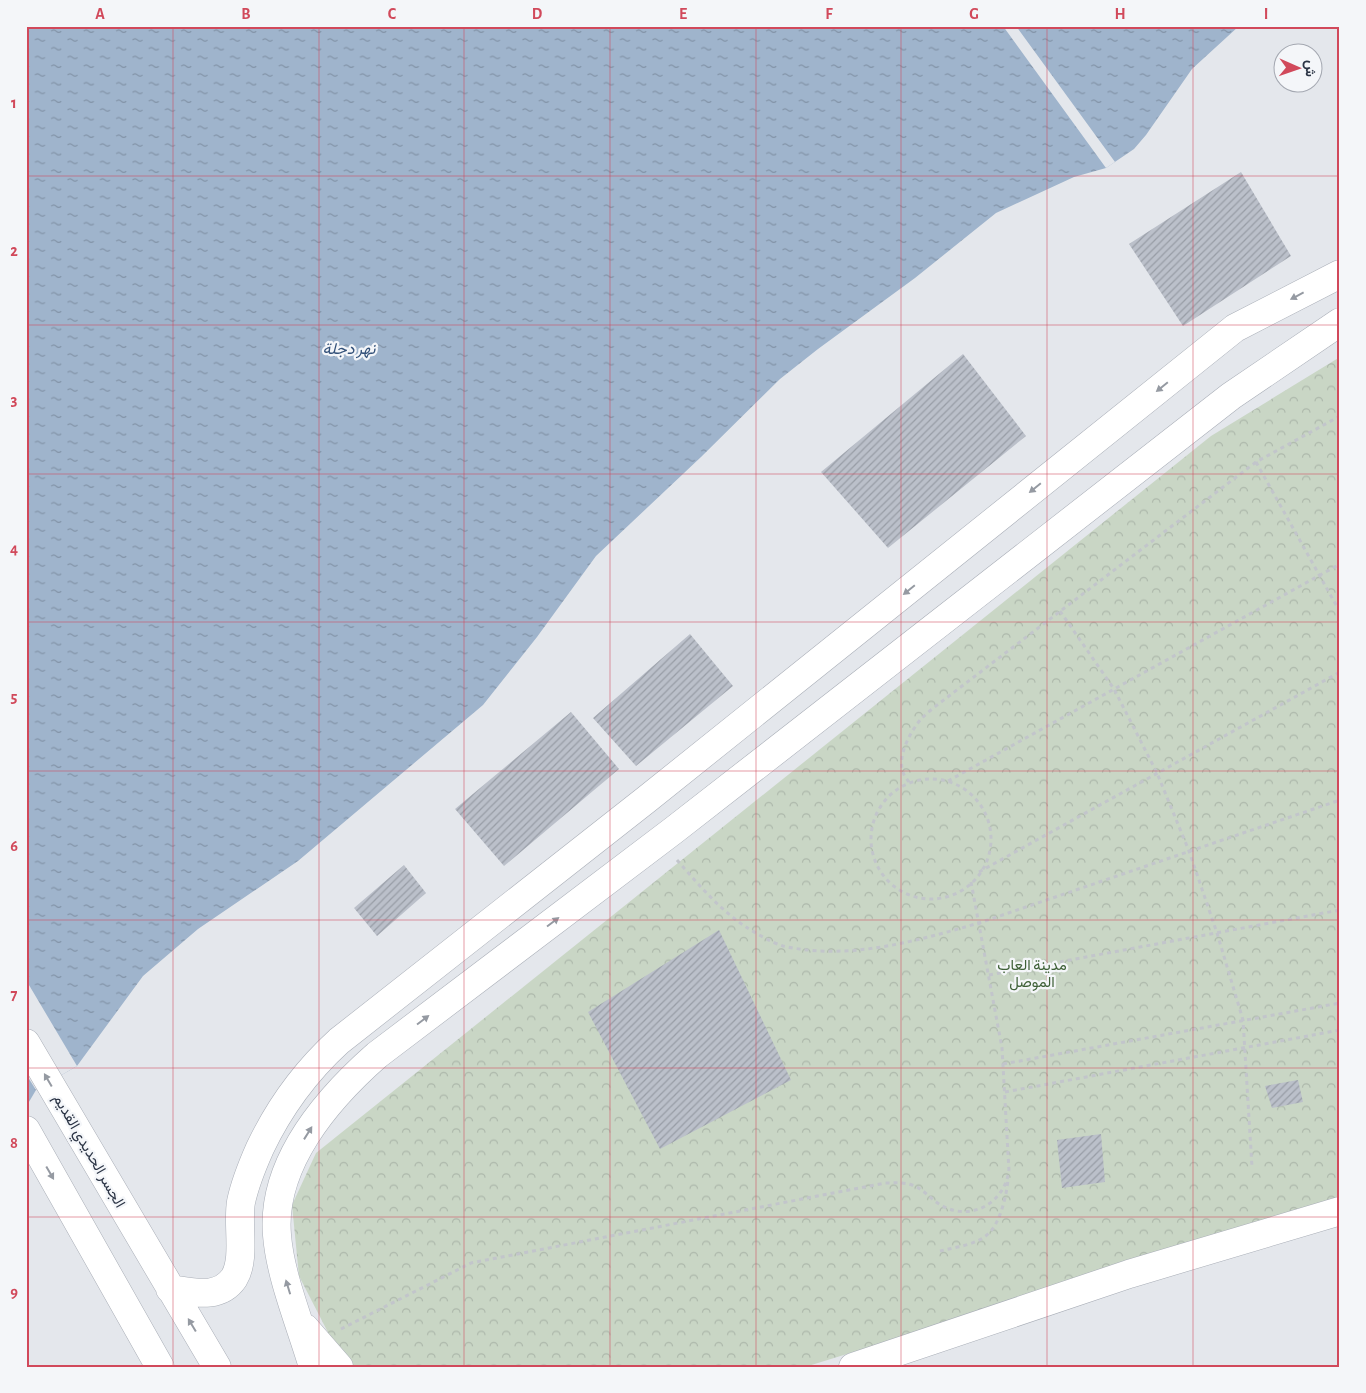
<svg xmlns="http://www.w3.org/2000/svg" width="1366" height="1393" font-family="'Alegreya Sans',Vazirmatn,sans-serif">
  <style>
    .park { fill: url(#park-crowns) }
    .water { fill: url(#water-ripples) }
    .pier { fill: #e4e7ec }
    .building { fill: url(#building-hatch) }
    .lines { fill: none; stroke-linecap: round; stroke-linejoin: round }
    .secondary-casing { stroke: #a9aeb7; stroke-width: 29 }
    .path { stroke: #c2c5cb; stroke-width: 3; stroke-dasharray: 4 4; stroke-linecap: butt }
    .secondary { stroke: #fff; stroke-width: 28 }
    .oneway { fill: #959aa2 }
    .grid { fill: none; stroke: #d1495b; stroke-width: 1; stroke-opacity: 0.55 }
    .labels { text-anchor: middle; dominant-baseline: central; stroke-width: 4.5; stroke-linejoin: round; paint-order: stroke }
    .park-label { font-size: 15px; fill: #3f6138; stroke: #f4f6f9 }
    .street-label { font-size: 15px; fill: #2b3445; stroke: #f4f6f9 }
    .water-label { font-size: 16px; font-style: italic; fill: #34527a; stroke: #f4f6f9 }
    .neatline { fill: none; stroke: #d1495b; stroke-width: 2 }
    .grid-label { font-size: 16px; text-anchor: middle; font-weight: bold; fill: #d1495b }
  </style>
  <defs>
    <pattern id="park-crowns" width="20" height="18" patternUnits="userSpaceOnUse" patternTransform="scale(1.25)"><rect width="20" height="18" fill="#c9d6c5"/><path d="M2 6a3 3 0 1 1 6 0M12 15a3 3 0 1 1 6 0" fill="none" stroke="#adb8ab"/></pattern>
    <pattern id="water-ripples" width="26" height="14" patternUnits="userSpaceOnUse" patternTransform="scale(1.25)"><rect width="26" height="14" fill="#9fb4cc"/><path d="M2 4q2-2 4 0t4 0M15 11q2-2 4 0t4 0" fill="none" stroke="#8293a7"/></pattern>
    <pattern id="building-hatch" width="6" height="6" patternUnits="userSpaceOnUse" patternTransform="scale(1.25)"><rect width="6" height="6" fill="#bbc0ca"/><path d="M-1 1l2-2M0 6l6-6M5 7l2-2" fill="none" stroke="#989da6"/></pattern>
  </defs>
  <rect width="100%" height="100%" fill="#e4e7ec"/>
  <path class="park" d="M1340,357V1201L805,1367H351L337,1350L299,1276L292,1205L316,1153L1211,436Z"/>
  <path class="water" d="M26,26H1239L1192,69L1146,135L1134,149L1106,168L1074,177L996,213L915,278L818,349L780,379L701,457L596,556L537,637L483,705L298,861L198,929L143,976L77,1066L36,1090L26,1107Z"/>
  <path class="pier" d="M1003,26H1016L1115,162L1106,168Z
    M26,980L77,1066L36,1090L26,1074Z"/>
  <path class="building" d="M1241,172L1291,256L1183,326L1129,244Z
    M963,354L1026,436L888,548L821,472Z
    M690,634L733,686L636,766L593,718Z
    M571,712L619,769L504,866L455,809Z
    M404,865L426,893L377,936L354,908Z
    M719,930L791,1080L660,1149L588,1012Z
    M1298,1080L1303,1102L1272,1108L1265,1086Z
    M1101,1134L1105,1182L1062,1188L1057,1140Z"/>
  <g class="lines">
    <defs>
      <path id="secondary" d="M26,1043L217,1367
        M26,1130L160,1367
        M170,1289C192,1292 219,1300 234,1278C246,1259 237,1224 241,1202C245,1183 252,1166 260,1148C280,1106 305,1072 339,1041L647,799L1235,328L1340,274
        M305,1328L339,1367
        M313,1367C301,1326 280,1276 277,1235C271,1164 327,1099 377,1055L674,830L1231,396L1340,322
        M853,1367L1129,1274L1340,1211"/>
    </defs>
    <use href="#secondary" class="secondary-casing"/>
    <path class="path" d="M1256,462L1340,612
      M1060,611L1114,689L1157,773L1189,851L1217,933L1243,1020L1252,1167
      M871 839a60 60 0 1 1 120 0a60 60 0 1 1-120 0Z
      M948,781L1340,564
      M909,782C907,779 904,776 903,772C897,755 911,731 921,719C928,712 937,705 945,699L1256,462L1340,416
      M677,860C698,884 719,909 746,927C755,933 773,943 783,946C849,961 916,941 979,923L1340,800
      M979,872L1340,672
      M971,882L1002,1048L1009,1171
      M989,975L1340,910
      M1003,1064L1340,1003
      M1005,1092L1340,1030
      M940,1251C956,1247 976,1245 988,1234C1000,1224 1007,1194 1008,1179
      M341,1329L471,1263L885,1183C894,1183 903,1182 912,1185C924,1189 930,1199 941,1205C971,1223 1006,1202 1009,1169"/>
    <use href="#secondary" class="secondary"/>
  </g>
  <defs><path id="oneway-solid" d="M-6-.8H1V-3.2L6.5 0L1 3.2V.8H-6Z" transform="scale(1.25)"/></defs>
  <g class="oneway">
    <use href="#oneway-solid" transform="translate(1297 296) rotate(152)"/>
    <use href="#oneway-solid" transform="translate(1162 387) rotate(141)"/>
    <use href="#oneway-solid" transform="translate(1035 488) rotate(141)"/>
    <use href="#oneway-solid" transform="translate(909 590) rotate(141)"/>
    <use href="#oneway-solid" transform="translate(553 922) rotate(-37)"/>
    <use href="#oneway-solid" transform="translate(423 1020) rotate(-37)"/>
    <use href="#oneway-solid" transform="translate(48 1080) rotate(-120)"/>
    <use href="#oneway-solid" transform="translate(308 1133) rotate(-58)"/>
    <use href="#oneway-solid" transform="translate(50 1173) rotate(60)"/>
    <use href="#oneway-solid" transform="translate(288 1287) rotate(-107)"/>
    <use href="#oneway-solid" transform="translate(192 1325) rotate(-121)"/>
  </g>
  <path class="grid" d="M173,26V1367M319,26V1367M464,26V1367M610,26V1367M756,26V1367M901,26V1367M1047,26V1367M1193,26V1367M26,176H1340M26,325H1340M26,474H1340M26,622H1340M26,771H1340M26,920H1340M26,1068H1340M26,1217H1340"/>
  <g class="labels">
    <g class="park-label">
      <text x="1032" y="965">مدينة العاب<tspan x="1032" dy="17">الموصل</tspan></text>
    </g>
    <g class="street-label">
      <text transform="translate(89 1151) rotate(60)">الجسر الحديدي القديم</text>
    </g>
    <g class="water-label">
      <text x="349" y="349">نهر دجلة</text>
    </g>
  </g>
  <rect width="1366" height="1393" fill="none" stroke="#f4f6f9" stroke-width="55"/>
  <g transform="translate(1298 68) rotate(92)"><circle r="24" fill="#f4f6f9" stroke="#a4a8b1"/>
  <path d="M0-4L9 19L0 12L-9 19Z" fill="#d1495b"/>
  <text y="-8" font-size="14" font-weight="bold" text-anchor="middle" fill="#2b3445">ش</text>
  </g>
  <rect x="28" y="28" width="1310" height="1338" class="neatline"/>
  <g class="grid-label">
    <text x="100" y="19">A</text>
    <text x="246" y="19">B</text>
    <text x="392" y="19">C</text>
    <text x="537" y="19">D</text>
    <text x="683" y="19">E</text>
    <text x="829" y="19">F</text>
    <text x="974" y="19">G</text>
    <text x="1120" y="19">H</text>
    <text x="1266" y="19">I</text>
    <text x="14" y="108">1</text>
    <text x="14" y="256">2</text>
    <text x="14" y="405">3</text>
    <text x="14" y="554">4</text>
    <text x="14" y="702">5</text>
    <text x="14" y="851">6</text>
    <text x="14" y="1000">7</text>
    <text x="14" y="1148">8</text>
    <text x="14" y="1297">9</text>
  </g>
</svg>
